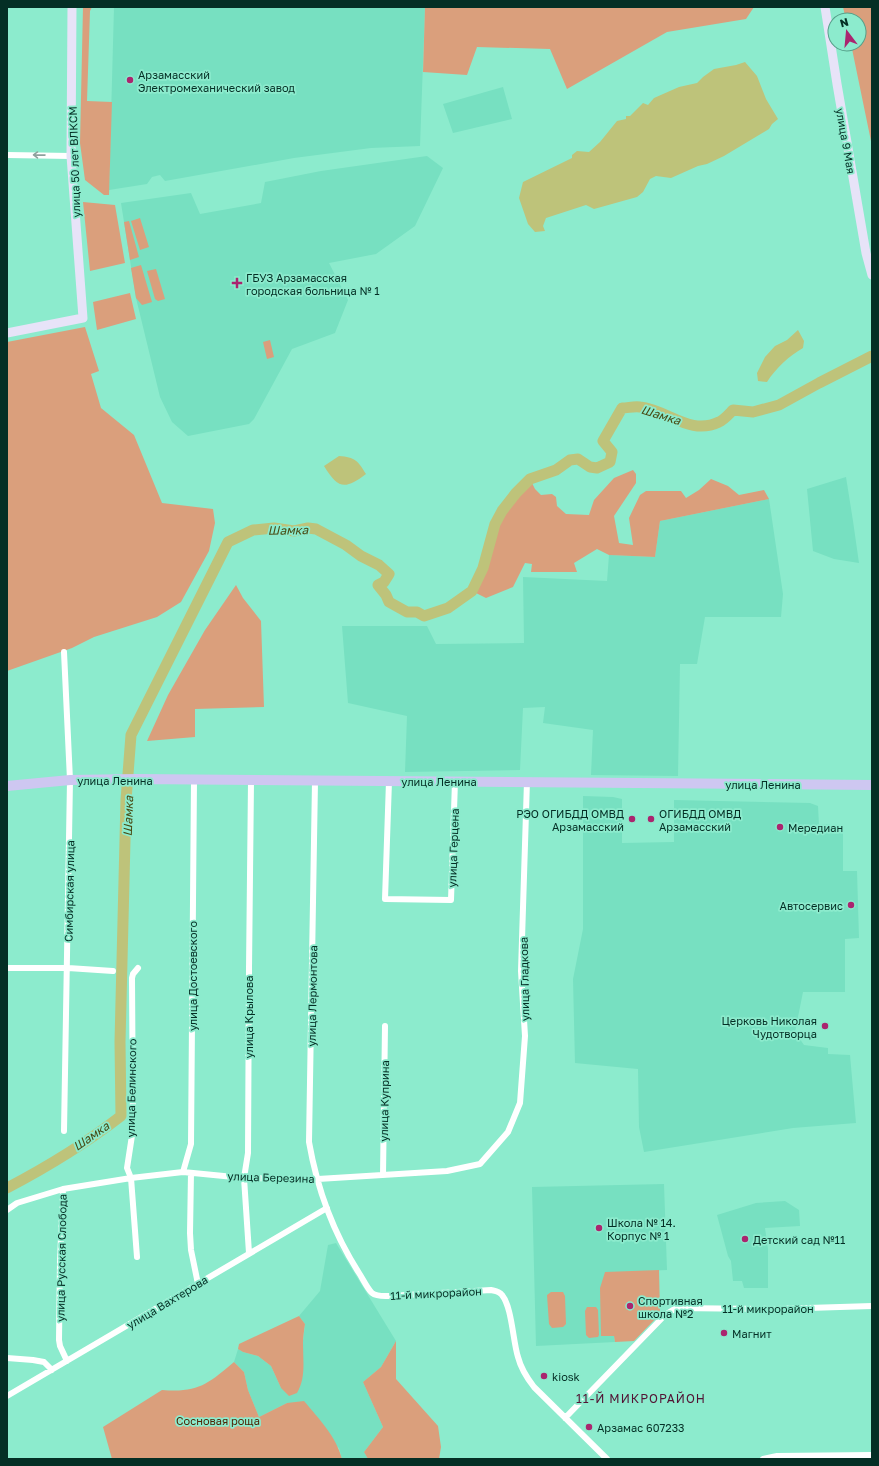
<svg xmlns="http://www.w3.org/2000/svg" width="879" height="1466" font-family="'Golos Text',sans-serif">
  <style>
    .built { fill: #77e0c1 }
    .green { fill: #da9f7c }
    .water { fill: #bec37a }
    .lines { fill: none; stroke-linecap: round; stroke-linejoin: round }
    .river { stroke: #bec37a; stroke-width: 11 }
    .street { stroke: #fff; stroke-width: 6 }
    .secondary { stroke: #e7e3f8; stroke-width: 9 }
    .primary { stroke: #cec7f1; stroke-width: 10 }
    .oneway { stroke: #8ea19d }
    .poi-dot { fill: #aa256f; stroke: #8cebcd; stroke-width: 1.5 }
    .labels { text-anchor: middle; dominant-baseline: central; stroke-width: 3.5; stroke-linejoin: round; paint-order: stroke }
    .poi-label { font-size: 11px; fill: #042f25; stroke: #8cebcd; text-anchor: start }
    .street-label { font-size: 11px; fill: #042f25; stroke: #8cebcd }
    .park-label { font-size: 11px; fill: #4f2506; stroke: #8cebcd }
    .water-label { font-size: 12px; font-style: italic; fill: #484a13; stroke: #8cebcd }
    .neighbourhood-label { font-size: 12px; letter-spacing: 1px; fill: #521334; stroke: #8cebcd }
  </style>
  <rect width="100%" height="100%" fill="#8cebcd"/>
  <path class="built" d="M114,7H425L420,146L371,148L294,158L165,181L160,175L152,177L147,184L109,190Z
    M503,87L512,119L453,133L443,104Z
    M427,156L443,168L415,226L376,254L329,263L348,300L335,333L292,349L254,419L249,424L188,436L172,422L160,397L136,298L121,203L191,193L200,214L261,203L265,182L321,171Z
    M846,477L853,521L859,563L834,559L813,551L807,489Z
    M769,499L783,594L781,617H705L697,664H680L678,776L591,775L593,730L543,723L545,707L523,708L520,770L405,772L407,716L348,703L342,626H427L436,644L524,643L523,577L607,581L609,555L655,557L660,521Z
    M583,796L613,797L622,799V843L674,842V800L810,803L818,806L819,825L830,824L831,831L843,830V871H857L859,938L845,939V992H803L795,1032L804,1045L828,1048V1054L850,1055L856,1123L793,1128L644,1152L639,1127L638,1069L575,1063L573,979L583,929Z
    M664,1184L667,1270L605,1273L601,1336H614L615,1342L536,1346L532,1187Z
    M785,1201L799,1210L800,1226L765,1228L768,1249V1288H744L742,1281H733L731,1261L728,1256L717,1215L756,1203Z
    M336,1243L396,1341L381,1367L363,1382L383,1427L364,1452L368,1459H342L339,1448L287,1403L259,1417L248,1390L244,1372L234,1362L238,1349L243,1352L258,1356L271,1366L281,1388L303,1341L305,1324L299,1316L320,1291L328,1245Z"/>
  <path class="green" d="M83,7H92L90,11L87,101L112,102L109,195H104L85,180L80,143Z
    M425,7H754L746,19L667,32L567,89L550,49L477,47L467,75L423,72Z
    M843,7H872V146L851,44H859V20H846Z
    M83,202L115,205L125,263L90,271Z
    M140,218L149,247L140,250L131,221Z
    M129,221L139,257L130,260L124,222Z
    M141,265L152,302L142,305L136,298L131,268Z
    M156,269L165,299L158,301L155,299L147,271Z
    M130,293L136,319L97,330L93,302Z
    M85,327L99,371L91,374L101,408L134,435L162,503L213,509L215,523L209,551L181,602L157,617L94,637L72,648L7,671V342Z
    M270,340L274,357L267,359L263,342Z
    M633,470L636,474V483L614,516L619,543L633,545L629,518L640,495L646,491H681L686,498L699,490L711,479L728,486L739,495L764,490L769,499L660,521L655,557L609,555L597,549L574,563L577,572H531L532,564L525,563L513,587L486,598L472,591L483,568L495,524L502,511L516,493L530,479L535,489L541,495L552,494L556,497L557,506L566,514L589,515L594,500L614,478Z
    M236,585L243,598L261,621L264,707L195,709V737L147,741L168,695L205,630Z
    M659,1270L660,1314L634,1341L615,1342L614,1336H601L600,1288L605,1272Z
    M551,1292H563L565,1296L566,1324L563,1327L552,1328L549,1324L547,1295Z
    M587,1307H596L598,1310L599,1335L598,1337L589,1338L586,1335L585,1311Z
    M299,1316L305,1324C304,1331 303,1337 303,1343C303,1361 306,1378 297,1393L289,1396L281,1388L271,1366L258,1356L243,1352L238,1349L239,1344Z
    M396,1341V1379L438,1426L441,1447L439,1459H368L364,1452L383,1427L363,1382L381,1367Z
    M234,1362L244,1372L248,1390L259,1417L287,1403L304,1401C319,1419 336,1436 342,1459H112L103,1427L162,1390C198,1393 208,1384 234,1362Z"/>
  <path class="water" d="M745,62L757,76L766,99L778,119L772,124L769,129L724,156L707,164L698,166L671,178L656,176L650,179L643,192L637,197L594,209L586,205L546,218L543,226L545,231L535,232L528,224L519,198L523,182L572,158V155L577,151L589,152L600,142L617,121L626,119V116H630L643,103L648,105L654,98L679,87L697,83L703,77L714,69L736,65Z
    M798,330L804,341L803,348C789,356 776,368 767,382L758,381L757,373L765,357L775,346L787,340Z
    M339,456C355,457 358,461 366,474C345,490 338,489 324,466Z"/>
  <g class="lines">
    <path class="river" d="M7,1188C47,1167 85,1144 121,1116L120,1042L126,800L131,735L228,542L253,530L274,528L294,531L308,528L316,529L346,545L361,556L379,565L389,574L384,582L378,585L386,595L389,602L407,612H417L424,616L448,608L472,591L483,568L495,524L502,511L516,493L530,479L556,470L570,460L578,459L590,467L597,468L610,462L612,452L603,441L622,408C628,408 634,406 640,407C668,410 690,436 719,422C724,420 729,414 733,410L753,412L779,405L819,383L872,356"/>
    <path class="street" d="M7,155L71,156
      M64,652L70,780L64,1131
      M315,781L309,1142C317,1188 334,1234 359,1273C363,1279 367,1288 372,1293C377,1297 385,1296 390,1296L491,1290C495,1291 499,1291 502,1295C512,1307 513,1342 518,1357C521,1369 527,1378 534,1387L607,1459
      M389,781L385,899L451,900L455,781
      M7,968H68L113,971
      M183,1172L191,1144L194,780
      M191,1173L190,1233L191,1250L198,1284
      M383,1175L385,1026
      M63,1189L131,1178L183,1172L244,1178L318,1179L447,1171L480,1164L508,1132L520,1103L525,1036L521,971L527,781
      M7,1210L17,1203L63,1189L60,1261L59,1340L60,1346L67,1361
      M249,1253L244,1178L248,1153L249,969L251,781
      M137,1257L131,1178L127,1168L133,1129L132,978L133,974L138,968
      M7,1358L33,1360L44,1362L52,1370
      M7,1396L327,1208
      M565,1418L665,1315L676,1308L776,1309L872,1306
      M763,1459L777,1456L872,1455"/>
    <path class="secondary" d="M825,7L837,84L866,253L872,275
      M7,333L83,318L71,156L72,7"/>
    <path class="primary" d="M7,786L70,780L136,779L872,785"/>
  </g>
  <defs><path id="oneway-shaft" d="M-6 0H5M1.5-3L5.5 0L1.5 3" fill="none" stroke-width="1.6" stroke-linecap="round" stroke-linejoin="round"/></defs>
  <use class="oneway" href="#oneway-shaft" transform="translate(39 155) rotate(-179)"/>
  <g class="poi-dot">
    <circle cx="130" cy="80" r="4"/>
    <path d="M235 277h4v4h4v4h-4v4h-4v-4h-4v-4h4z"/>
    <circle cx="632" cy="819" r="4"/>
    <circle cx="651" cy="819" r="4"/>
    <circle cx="780" cy="827" r="4"/>
    <circle cx="851" cy="905" r="4"/>
    <circle cx="825" cy="1026" r="4"/>
    <circle cx="599" cy="1228" r="4"/>
    <circle cx="745" cy="1239" r="4"/>
    <circle cx="630" cy="1306" r="4"/>
    <circle cx="724" cy="1333" r="4"/>
    <circle cx="544" cy="1376" r="4"/>
    <circle cx="589" cy="1427" r="4"/>
  </g>
  <g class="labels">
    <g class="poi-label">
      <text x="138" y="74">Арзамасский<tspan x="138" dy="13">Электромеханический завод</tspan></text>
      <text x="246" y="277">ГБУЗ Арзамасская<tspan x="246" dy="13">городская больница № 1</tspan></text>
      <text x="624" y="813" text-anchor="end">РЭО ОГИБДД ОМВД<tspan x="624" dy="13">Арзамасский</tspan></text>
      <text x="659" y="813">ОГИБДД ОМВД<tspan x="659" dy="13">Арзамасский</tspan></text>
      <text x="788" y="827">Мередиан</text>
      <text x="843" y="905" text-anchor="end">Автосервис</text>
      <text x="817" y="1020" text-anchor="end">Церковь Николая<tspan x="817" dy="13">Чудотворца</tspan></text>
      <text x="607" y="1222">Школа № 14.<tspan x="607" dy="13">Корпус № 1</tspan></text>
      <text x="753" y="1239">Детский сад №11</text>
      <text x="638" y="1300">Спортивная<tspan x="638" dy="13">школа №2</tspan></text>
      <text x="732" y="1333">Магнит</text>
      <text x="552" y="1376">kiosk</text>
      <text x="597" y="1427">Арзамас 607233</text>
    </g>
    <g class="street-label">
      <text transform="translate(846 141) rotate(80)">улица 9 Мая</text>
      <text transform="translate(74 162) rotate(-92)">улица 50 лет ВЛКСМ</text>
      <text x="115" y="780">улица Ленина</text>
      <text x="439" y="781">улица Ленина</text>
      <text x="763" y="784">улица Ленина</text>
      <text transform="translate(453 848) rotate(-88)">улица Герцена</text>
      <text transform="translate(69 891) rotate(-89)">Симбирская улица</text>
      <text transform="translate(192 976) rotate(-90)">улица Достоевского</text>
      <text transform="translate(524 979) rotate(-91)">улица Гладкова</text>
      <text transform="translate(312 996) rotate(-89)">улица Лермонтова</text>
      <text transform="translate(248 1017) rotate(-90)">улица Крылова</text>
      <text transform="translate(131 1088) rotate(-89)">улица Белинского</text>
      <text transform="translate(384 1101) rotate(-89)">улица Куприна</text>
      <text transform="translate(271 1177) rotate(2)">улица Березина</text>
      <text transform="translate(61 1258) rotate(-89)">улица Русская Слобода</text>
      <text transform="translate(436 1293) rotate(-3)">11-й микрорайон</text>
      <text transform="translate(167 1302) rotate(-31)">улица Вахтерова</text>
      <text x="768" y="1308">11-й микрорайон</text>
    </g>
    <g class="park-label">
      <text x="218" y="1420">Сосновая роща</text>
    </g>
    <g class="water-label">
      <text transform="translate(661 415) rotate(17)">Шамка</text>
      <text transform="translate(288 530) rotate(-1)">Шамка</text>
      <text transform="translate(128 816) rotate(-88)">Шамка</text>
      <text transform="translate(91 1136) rotate(-35)">Шамка</text>
    </g>
    <g class="neighbourhood-label">
      <text x="641" y="1398">11-Й МИКРОРАЙОН</text>
    </g>
  </g>
  <rect width="879" height="1466" fill="none" stroke="#042f25" stroke-width="16"/>
  <g transform="translate(847 32) rotate(344)"><circle r="19" fill="#8cebcd" stroke="#56a08a"/>
  <path d="M0-3L7 15L0 10L-7 15Z" fill="#aa256f"/>
  <text y="-6" font-size="11" font-weight="bold" text-anchor="middle" fill="#042f25">N</text>
  </g>
</svg>
